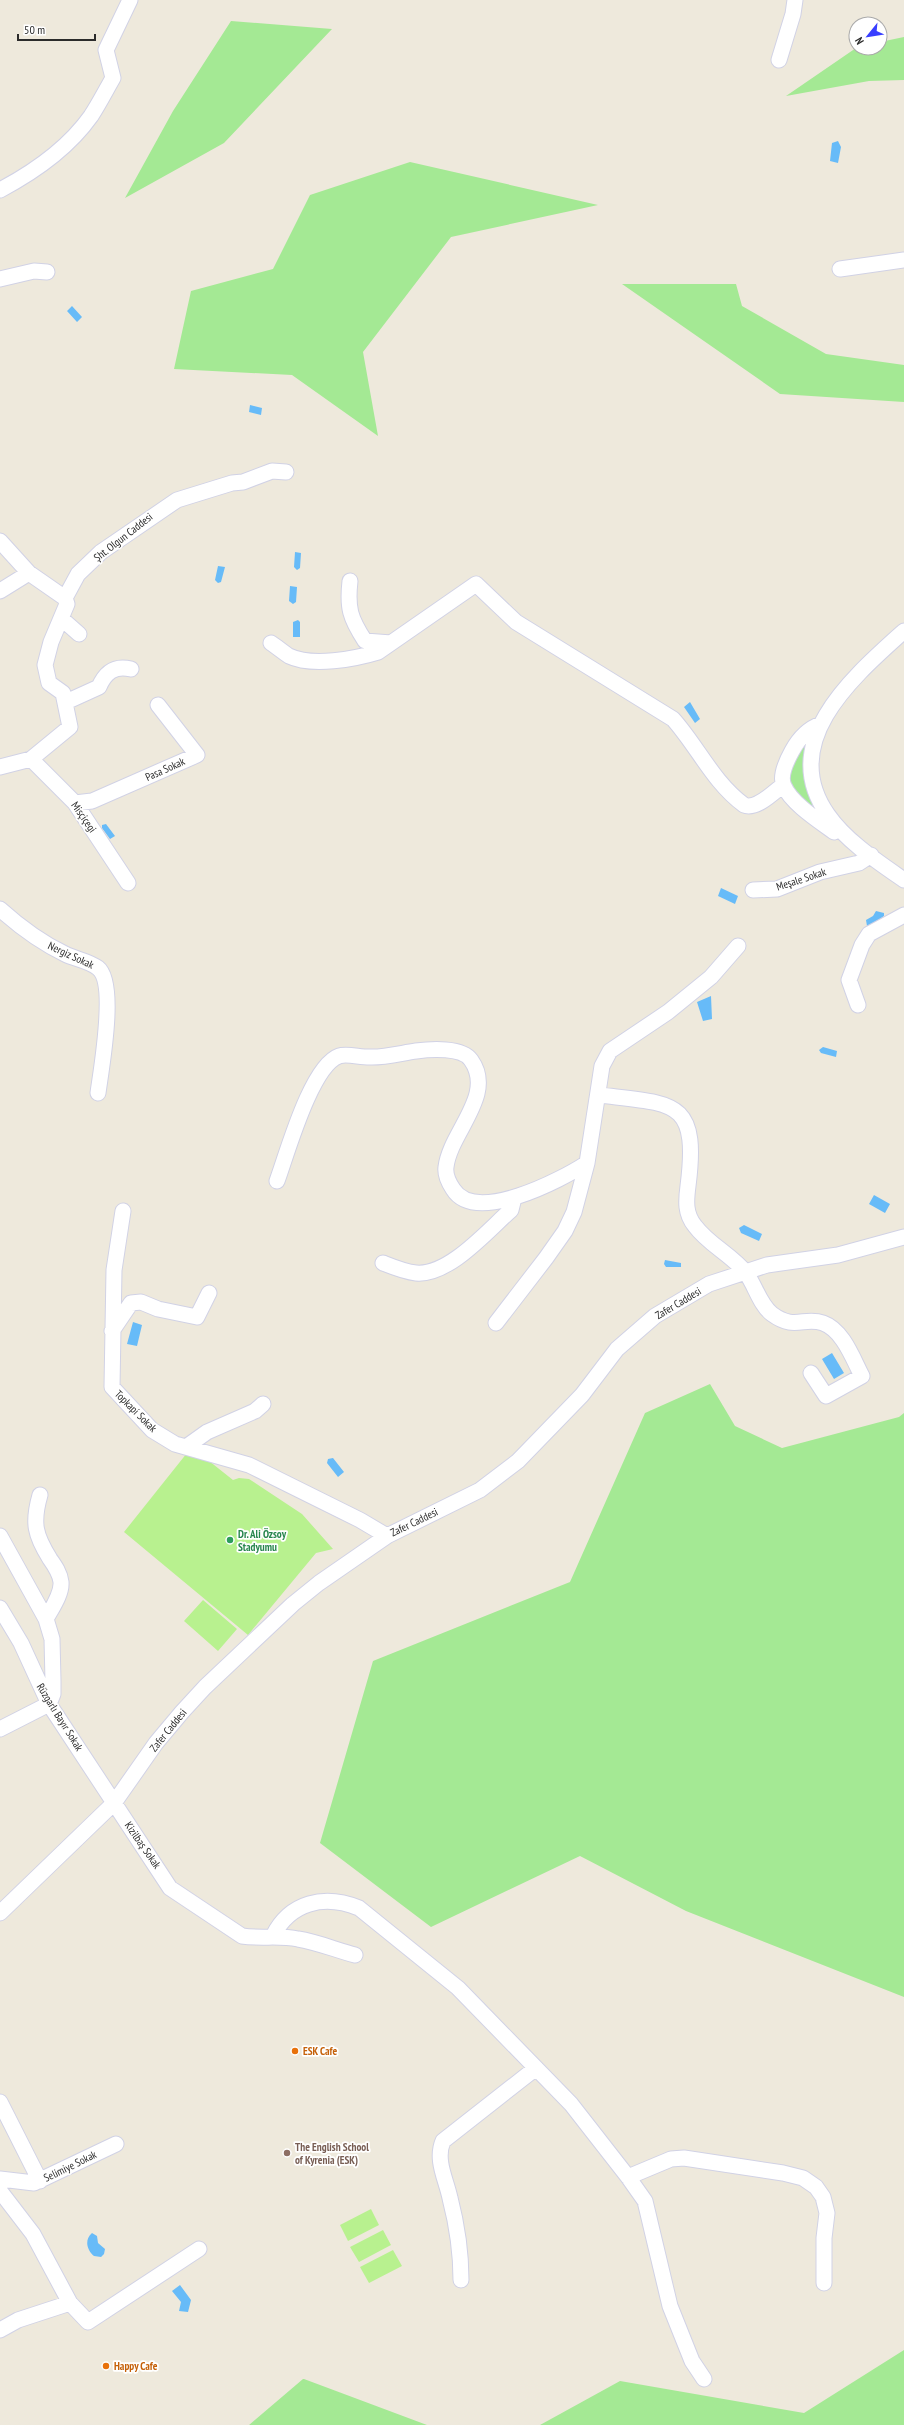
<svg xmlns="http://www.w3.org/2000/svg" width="904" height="2425" font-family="'PT Sans Narrow',sans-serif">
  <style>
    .green { fill: #a4e994 }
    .pitch { fill: #b8f18f }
    .water { fill: #67bbf8 }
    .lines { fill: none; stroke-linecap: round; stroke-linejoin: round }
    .minor-casing { stroke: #d1d2e5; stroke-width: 17 }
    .minor { stroke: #fff; stroke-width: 15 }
    .leisure-dot { fill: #2e9e5b; stroke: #fff; stroke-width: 1.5 }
    .food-dot { fill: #e8710a; stroke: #fff; stroke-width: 1.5 }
    .education-dot { fill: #8d6e63; stroke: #fff; stroke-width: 1.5 }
    .labels { text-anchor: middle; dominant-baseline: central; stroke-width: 3.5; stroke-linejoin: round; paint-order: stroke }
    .street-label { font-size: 11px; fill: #2b2b2b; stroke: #fff }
    .leisure-label { font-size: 11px; font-weight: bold; fill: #27864d; stroke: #fff; text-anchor: start }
    .food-label { font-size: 11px; font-weight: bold; fill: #c56008; stroke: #fff; text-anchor: start }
    .education-label { font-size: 11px; font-weight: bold; fill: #785e54; stroke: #fff; text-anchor: start }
  </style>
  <rect width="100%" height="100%" fill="#eee9dc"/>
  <path class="green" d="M231,21L332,29L224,143L125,198L173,111Z
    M904,37V80L869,81L786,96L856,48H880V42Z
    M410,162L598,205L451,237L363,352L378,436L292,375L174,369L191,291L273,269L310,195Z
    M622,284H736L742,306L826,354L904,365V402L780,394Z
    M809,733C799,765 805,792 823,820L809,809L786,777Z
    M710,1384L735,1426L782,1448L899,1417L904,1413V1997L686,1911L580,1856L431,1927L320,1843L373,1661L570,1582L645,1413Z
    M904,2350V2425H540L620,2381L804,2413Z
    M303,2379H304L427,2425H249Z"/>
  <path class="pitch" d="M187,1453H199L233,1480L239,1478L249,1479L302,1514L333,1549L316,1553L248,1635L124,1532Z
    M203,1600L237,1629L218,1651L184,1621Z
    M371,2209L379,2225L348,2241L340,2225Z
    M383,2230L391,2245L359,2262L350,2247Z
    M393,2250L402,2266L369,2283L360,2267Z"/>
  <path class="water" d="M838,141L841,147L838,163L830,161L832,143Z
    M72,306L82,317L77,322L67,311Z
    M250,405L262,408L261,415L249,412Z
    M295,552L301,553L300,568L297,570L294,567Z
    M218,566L225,567L221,582L218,583L215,580Z
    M290,586L297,587L296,602L293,604L289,601Z
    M298,620L300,622V637H293V622Z
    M690,702L700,719L695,723L684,707Z
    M106,824L115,836L110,839L102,828V825Z
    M721,888L738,896L735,904L718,896Z
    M876,911L884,913V916L870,926H867L866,920L873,916Z
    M711,996L712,1019L703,1021L697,1002Z
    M823,1047L837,1051L836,1057L821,1053L819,1050Z
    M874,1195L890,1204L885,1213L869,1204Z
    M744,1225L762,1234L759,1241L741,1233L739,1228Z
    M665,1260L681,1263V1267H666L664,1264Z
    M133,1322L142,1325L137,1346L127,1344Z
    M832,1353L844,1373L834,1379L822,1359Z
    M333,1458L344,1472L338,1477L327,1463L328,1459Z
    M92,2233L97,2236L98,2243L105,2249L104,2254L101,2257L94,2256C87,2250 84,2240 92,2233Z
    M180,2285L191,2300L188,2312L179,2311L181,2302L172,2291Z"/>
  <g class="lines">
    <defs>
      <path id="minor" d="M779,60L793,14L795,0
        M0,190C34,172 69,147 91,116C99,104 106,90 113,78L106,50L130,0
        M840,269L904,260
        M0,279L34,271L47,272
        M0,541L29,573L65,598
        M350,581C347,608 350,618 365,641L391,643
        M0,591L29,573
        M62,619L79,634
        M904,631C854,676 776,742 828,815C846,841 878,862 904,880
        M271,643C277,647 283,652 289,656C312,667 355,659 378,652L476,584L516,622L673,719C698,747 713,782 744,805C756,810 773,793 783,785
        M66,702L99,687C105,673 114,665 131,669
        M821,724C807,729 799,738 792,751C787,760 779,776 784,786C791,803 819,821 834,832
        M31,759L75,803L128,883
        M0,767L31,759L70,727L63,693L49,683L45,665L51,642L67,604L65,598L78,574L101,552L177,500L232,483L243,482L272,471L286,472
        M75,803L92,801L197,755L158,705
        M753,890L777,889L820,872L859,863L871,855
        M0,909C20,927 40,942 65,954C75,959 89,961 98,968C117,983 101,1070 98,1093
        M858,1005L849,980L862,945L869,934L904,915
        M599,1095C675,1104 699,1099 688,1186C686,1201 685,1214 695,1226C709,1245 732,1255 746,1273C755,1285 760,1305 772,1314C795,1331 804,1316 823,1323C843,1330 853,1359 862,1376L826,1396L811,1373
        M277,1181C287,1154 311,1066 339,1056C347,1053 362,1058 372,1057C386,1057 402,1053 416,1051C431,1049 462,1047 471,1060C496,1095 450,1132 446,1167C445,1174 449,1183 453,1189C475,1225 561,1180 587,1163
        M123,1211L114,1270L112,1387L152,1430L175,1444L249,1465L360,1520L387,1536
        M383,1263C393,1267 405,1272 416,1273C449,1276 488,1230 511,1210L514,1198
        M496,1323L546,1258L565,1231L574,1212L587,1163L602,1066L610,1051L668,1012L711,977L738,946
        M112,1331L131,1303L141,1302L158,1309L197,1317L209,1293
        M186,1447L207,1432L255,1411L263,1404
        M40,1495C32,1523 35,1535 50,1559C55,1566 60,1573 61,1582C62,1594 52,1608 46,1619
        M0,1536L46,1619L52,1639L53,1681V1694L49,1704L0,1729
        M0,1608L21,1643L49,1704L170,1888L242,1936C261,1939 279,1935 298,1939C317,1942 336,1950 355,1955
        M0,1913L114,1803L156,1743L182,1712L205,1687L293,1604L319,1583L387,1536L480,1490L518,1461L582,1395L617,1349L655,1316L709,1284L767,1265L838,1255L904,1237
        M273,1936C290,1902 324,1894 359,1908L458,1988L571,2104L628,2177L645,2201L670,2306L692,2361L704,2379
        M0,2102L40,2181
        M628,2177L671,2159L684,2158L783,2173L803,2178L816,2187L823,2197L827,2213L824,2238V2283
        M0,2179L34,2183L116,2144
        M0,2191L33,2234L70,2303L88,2322L199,2249
        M461,2280C461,2252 457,2225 450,2198C446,2179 435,2160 443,2141L536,2068
        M0,2330L18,2320L70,2303"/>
    </defs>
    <use href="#minor" class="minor-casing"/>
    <use href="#minor" class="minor"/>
  </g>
  <circle class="leisure-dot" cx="230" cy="1540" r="4"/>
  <g class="food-dot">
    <circle cx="295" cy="2051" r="4"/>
    <circle cx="106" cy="2366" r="4"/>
  </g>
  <circle class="education-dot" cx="287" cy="2153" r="4"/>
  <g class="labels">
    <g class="street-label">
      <text transform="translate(123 537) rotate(-38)">Şht. Olgun Caddesi</text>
      <text transform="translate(165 769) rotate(-24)">Pasa Sokak</text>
      <text transform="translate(84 817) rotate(55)">Misçiçegi</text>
      <text transform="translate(801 879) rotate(-18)">Meşale Sokak</text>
      <text transform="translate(71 955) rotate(25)">Nergiz Sokak</text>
      <text transform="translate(678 1303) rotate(-31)">Zafer Caddesi</text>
      <text transform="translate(136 1411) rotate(45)">Topkapi Sokak</text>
      <text transform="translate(414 1522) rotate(-26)">Zafer Caddesi</text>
      <text transform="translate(60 1717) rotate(58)">Rüzgarlı Bayır Sokak</text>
      <text transform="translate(168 1730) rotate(-51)">Zafer Caddesi</text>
      <text transform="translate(143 1845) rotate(55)">Kizilbaş Sokak</text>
      <text transform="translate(70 2166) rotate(-26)">Selimiye Sokak</text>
    </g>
    <g class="leisure-label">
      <text x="238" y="1534">Dr. Ali Özsoy<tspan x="238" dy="13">Stadyumu</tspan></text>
    </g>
    <g class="food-label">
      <text x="303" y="2051">ESK Cafe</text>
      <text x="114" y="2366">Happy Cafe</text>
    </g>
    <g class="education-label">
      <text x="295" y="2147">The English School<tspan x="295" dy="13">of Kyrenia (ESK)</tspan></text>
    </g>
  </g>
  <g transform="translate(868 36) rotate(240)"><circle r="19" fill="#ffffff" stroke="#aaaaaa"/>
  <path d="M0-3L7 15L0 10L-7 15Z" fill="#383eff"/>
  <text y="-6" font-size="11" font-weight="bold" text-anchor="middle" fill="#2b2b2b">N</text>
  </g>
  <path d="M18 34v6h77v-6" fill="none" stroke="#2b2b2b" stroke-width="2"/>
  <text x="24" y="34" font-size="12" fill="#2b2b2b" stroke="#ffffff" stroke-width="3" paint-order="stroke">50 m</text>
</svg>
